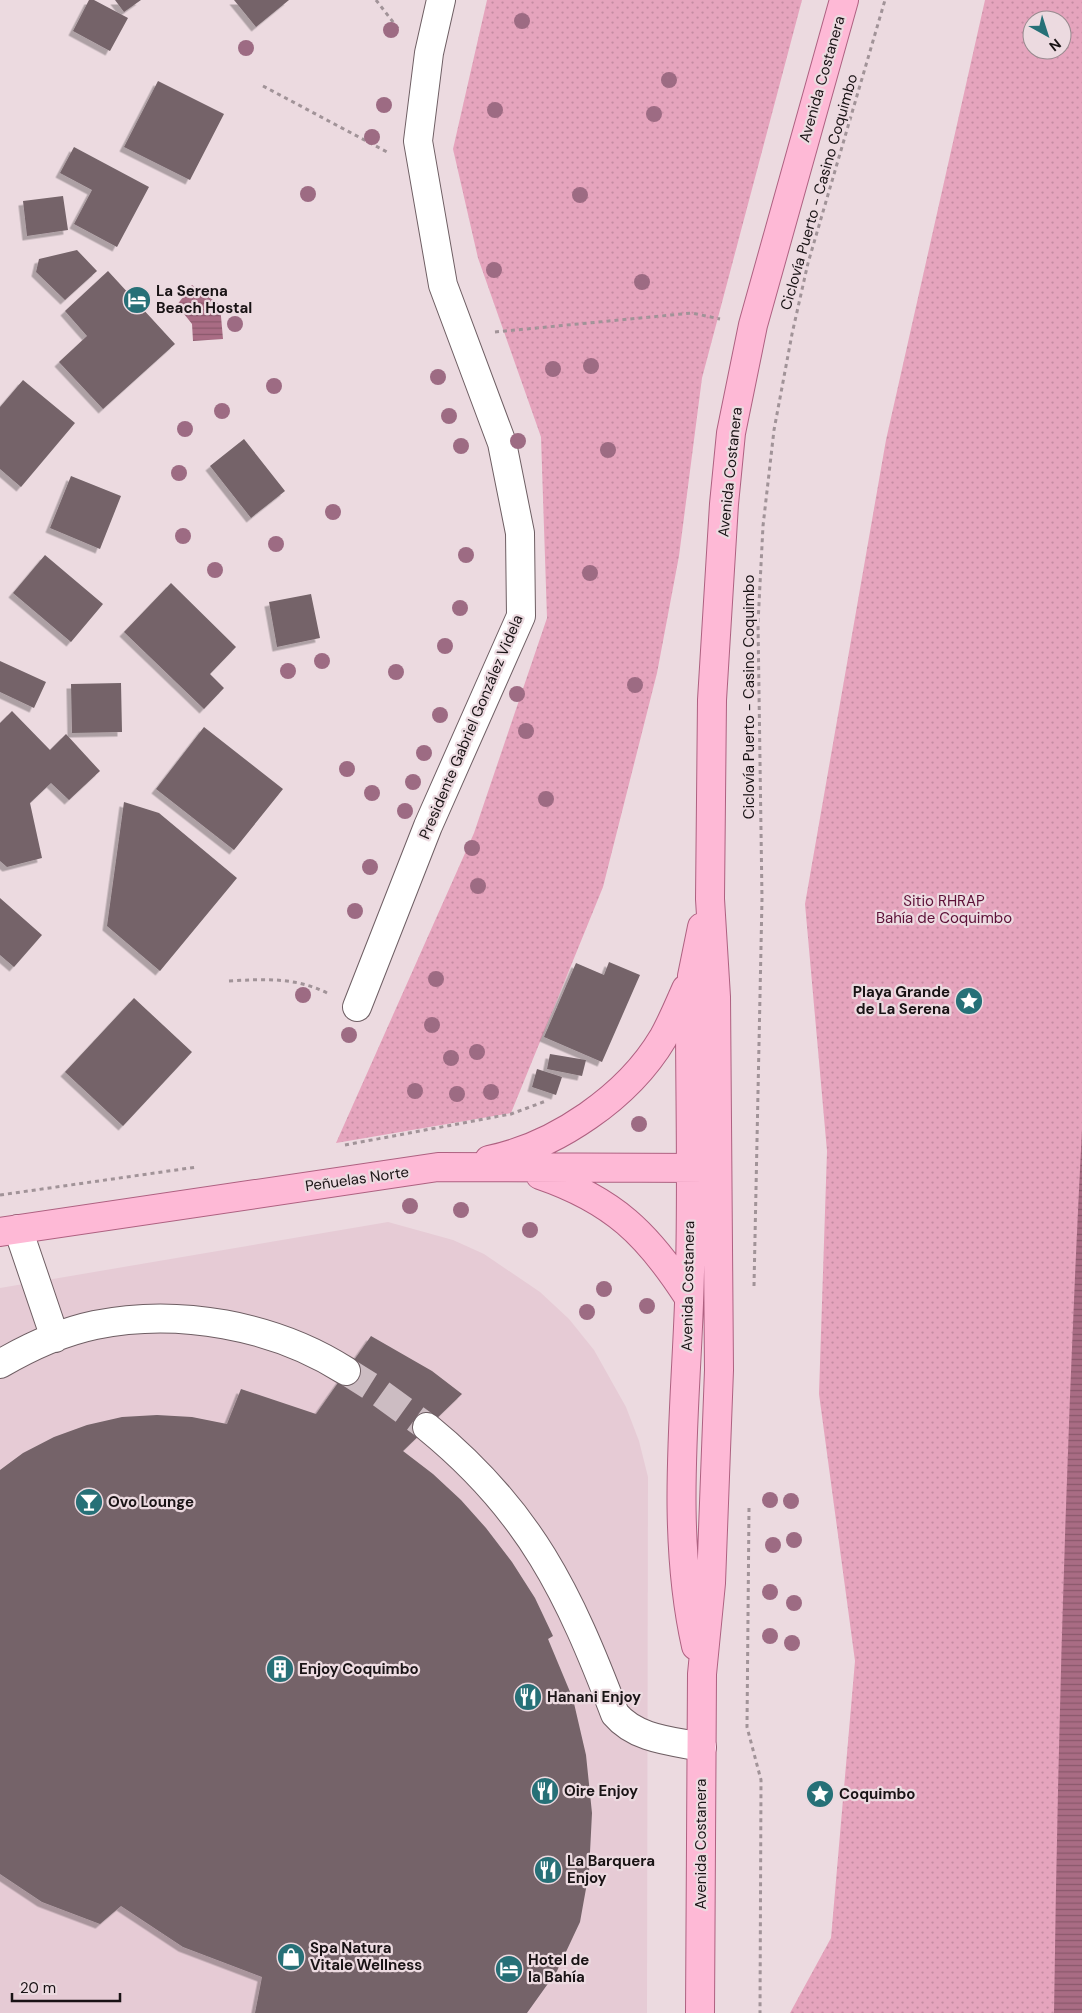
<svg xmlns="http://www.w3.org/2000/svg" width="1082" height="2013" font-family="'DM Sans',sans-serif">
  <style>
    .built { fill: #e6cbd5 }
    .park { fill: url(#park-dots); fill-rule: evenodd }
    .water { fill: url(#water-rules) }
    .building { fill: #746469; filter: url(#shadow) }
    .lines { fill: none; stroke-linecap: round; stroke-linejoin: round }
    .minor-tunnel { stroke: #ccbcc2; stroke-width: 28; stroke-dasharray: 28 14; stroke-linecap: butt }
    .minor-casing { stroke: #6e5e63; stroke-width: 30 }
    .major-casing { stroke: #ae6181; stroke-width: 30 }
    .path { stroke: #a19398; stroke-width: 3; stroke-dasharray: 4 4; stroke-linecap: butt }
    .minor { stroke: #fff; stroke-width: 28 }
    .major { stroke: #feb9d6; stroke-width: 28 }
    .tree { fill: #9d6b83 }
    .labels { text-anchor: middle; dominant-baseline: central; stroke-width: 4.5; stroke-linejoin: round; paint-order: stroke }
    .street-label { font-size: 15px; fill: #191315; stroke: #ecdae0 }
    .poi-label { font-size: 15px; font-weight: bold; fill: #191315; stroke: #ecdae0; text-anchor: start }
    .park-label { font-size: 15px; fill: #5c1037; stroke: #ecdae0 }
  </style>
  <defs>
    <pattern id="park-dots" width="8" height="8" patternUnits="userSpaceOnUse" patternTransform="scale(1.25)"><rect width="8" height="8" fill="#e5a4bd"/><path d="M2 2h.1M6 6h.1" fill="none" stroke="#c48ca2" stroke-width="1.8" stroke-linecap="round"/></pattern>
    <pattern id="water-rules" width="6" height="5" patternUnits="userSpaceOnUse" patternTransform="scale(1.25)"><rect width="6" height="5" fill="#a96c84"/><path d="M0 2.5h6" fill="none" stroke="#89586b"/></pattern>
    <filter id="shadow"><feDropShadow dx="-4.5" dy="4.5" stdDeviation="0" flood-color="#0004"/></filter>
  </defs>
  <rect width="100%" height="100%" fill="#ecdae0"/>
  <path class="built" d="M388,1222L453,1240L484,1254L540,1292L569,1319L594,1350L626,1407L639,1441L648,1477L647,2013H0V1288Z"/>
  <path class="park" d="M487,0H802L702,378L679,556L657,673L603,887L511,1113L336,1143L474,833L547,618L541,437L478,258L453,149Z
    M985,0H1082V2013H790L831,1938L855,1661L819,1394L827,1151L805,904L886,440ZM1032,20H1062V50H1032Z"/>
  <path class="water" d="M192,285L220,305L223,339L193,341L192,324L177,305Z
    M1082,1129V2013H1054C1058,1718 1067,1423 1082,1129Z"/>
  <path class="building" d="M89,0H94L128,18L110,51L73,31Z
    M115,0H141L124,12Z
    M234,0H289L256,27Z
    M158,81L224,114L190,180L124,147Z
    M74,147L149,187L117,247L74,224L92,190L60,173Z
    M63,196L68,230L27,236L23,201Z
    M77,250L97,271L65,300L36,272L39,259Z
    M108,271L175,344L103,409L59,362L87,336L65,311Z
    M23,380L75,423L21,487L0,469V407Z
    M244,439L285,491L251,518L210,466Z
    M71,476L121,496L100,549L50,528Z
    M45,555L103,604L71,642L13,593Z
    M171,583L236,647L210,674L224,688L204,709L124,632Z
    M311,594L320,638L277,647L269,602Z
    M0,661L46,682L34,708L0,692Z
    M121,683L122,732L72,733L71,684Z
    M12,711L50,750L66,734L100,771L69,800L51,783L30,803L42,858L7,867L0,861V723Z
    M204,727L283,789L234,850L156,789Z
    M124,802L159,813L237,878L160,971L107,926Z
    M0,898L42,935L14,967L0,955Z
    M609,962L640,975L602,1062L544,1037L576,963L604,975Z
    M134,998L192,1052L123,1126L65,1072Z
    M550,1054L586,1060L582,1076L547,1069Z
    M537,1069L562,1077L556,1095L532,1087Z
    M371,1336L432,1371L462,1394L403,1451L433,1474L461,1500L486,1528L512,1562L535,1598L553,1636L548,1639L573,1699L586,1755L592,1813L589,1872L580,1922L557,1971L527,2013H255L262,1977L183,1947L121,1906L100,1924L42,1902L0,1874V1470L23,1453L54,1437L87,1425L122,1417L157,1415L192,1417L227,1424L241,1389L316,1414Z"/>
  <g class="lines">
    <path class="minor-tunnel" d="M346,1371L373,1388L427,1427"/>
    <defs>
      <path id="minor" d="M357,1007L428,826L521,616L520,533L502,443L443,285L418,141L429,53L441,0
        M18,1229L55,1338
        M0,1364C29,1347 62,1332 95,1325C178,1308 274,1325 346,1371
        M427,1427C530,1511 569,1593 615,1714C636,1739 671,1741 702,1747"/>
      <path id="major" d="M489,1160C556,1146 628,1097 663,1038C672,1022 679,1005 686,989
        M540,1175C613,1200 648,1234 689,1298
        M0,1232L438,1167L709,1168
        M696,1646C671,1535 685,1416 689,1303C693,1207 690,1111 690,1015L692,976L702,927
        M700,2013L702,1674L711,1583L719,1370L716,997L710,899L712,700L724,504L731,433L753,325L844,0"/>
    </defs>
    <use href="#minor" class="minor-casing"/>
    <use href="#major" class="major-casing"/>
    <path class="path" d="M376,0L400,31
      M263,86L387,152
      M495,332L692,313L720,319
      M229,981C264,979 295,977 327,993
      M345,1145L511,1114L546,1101
      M0,1195L197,1167
      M754,1286L762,899L758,623L763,526L774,430L792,334L808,263L885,0
      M749,1508L747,1727L761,1780L760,2013"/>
    <use href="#minor" class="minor"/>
    <use href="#major" class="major"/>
  </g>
  <g class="tree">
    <circle cx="522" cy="21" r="8"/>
    <circle cx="391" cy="30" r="8"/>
    <circle cx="246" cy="48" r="8"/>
    <circle cx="669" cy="80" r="8"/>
    <circle cx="384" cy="105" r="8"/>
    <circle cx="495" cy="110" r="8"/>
    <circle cx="654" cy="114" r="8"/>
    <circle cx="372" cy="137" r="8"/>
    <circle cx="308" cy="194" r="8"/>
    <circle cx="580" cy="195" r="8"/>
    <circle cx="494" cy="270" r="8"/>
    <circle cx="642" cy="282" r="8"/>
    <circle cx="235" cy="324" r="8"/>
    <circle cx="591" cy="366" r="8"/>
    <circle cx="553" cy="369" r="8"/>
    <circle cx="438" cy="377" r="8"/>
    <circle cx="274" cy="386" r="8"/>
    <circle cx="222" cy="411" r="8"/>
    <circle cx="449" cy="416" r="8"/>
    <circle cx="185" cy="429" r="8"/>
    <circle cx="518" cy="441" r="8"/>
    <circle cx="461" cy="446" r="8"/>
    <circle cx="608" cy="450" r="8"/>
    <circle cx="179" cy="473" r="8"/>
    <circle cx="333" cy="512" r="8"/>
    <circle cx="183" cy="536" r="8"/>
    <circle cx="276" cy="544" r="8"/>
    <circle cx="466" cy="555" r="8"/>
    <circle cx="215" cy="570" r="8"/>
    <circle cx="590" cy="573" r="8"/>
    <circle cx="460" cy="608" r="8"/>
    <circle cx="445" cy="646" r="8"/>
    <circle cx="322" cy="661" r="8"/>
    <circle cx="288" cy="671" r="8"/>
    <circle cx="396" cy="672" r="8"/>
    <circle cx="635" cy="685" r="8"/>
    <circle cx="517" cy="694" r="8"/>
    <circle cx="440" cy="715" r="8"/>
    <circle cx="526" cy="731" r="8"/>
    <circle cx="424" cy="753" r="8"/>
    <circle cx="347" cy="769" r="8"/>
    <circle cx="413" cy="782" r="8"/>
    <circle cx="372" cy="793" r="8"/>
    <circle cx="546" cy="799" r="8"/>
    <circle cx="405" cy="811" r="8"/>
    <circle cx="472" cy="848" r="8"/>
    <circle cx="370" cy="867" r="8"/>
    <circle cx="478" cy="886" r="8"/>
    <circle cx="355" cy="911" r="8"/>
    <circle cx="436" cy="979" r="8"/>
    <circle cx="303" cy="995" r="8"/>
    <circle cx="432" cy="1025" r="8"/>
    <circle cx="349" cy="1035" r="8"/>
    <circle cx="477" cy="1052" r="8"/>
    <circle cx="451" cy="1058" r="8"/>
    <circle cx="415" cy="1091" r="8"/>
    <circle cx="491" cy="1092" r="8"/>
    <circle cx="457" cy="1094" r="8"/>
    <circle cx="639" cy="1124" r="8"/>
    <circle cx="410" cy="1206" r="8"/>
    <circle cx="461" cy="1210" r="8"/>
    <circle cx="530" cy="1230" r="8"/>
    <circle cx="604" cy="1289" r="8"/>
    <circle cx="647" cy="1306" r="8"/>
    <circle cx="587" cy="1312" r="8"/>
    <circle cx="770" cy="1500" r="8"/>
    <circle cx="791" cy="1501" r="8"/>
    <circle cx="794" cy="1540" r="8"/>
    <circle cx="773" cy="1545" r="8"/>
    <circle cx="770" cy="1592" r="8"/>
    <circle cx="794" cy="1603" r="8"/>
    <circle cx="770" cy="1636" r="8"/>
    <circle cx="792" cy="1643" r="8"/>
  </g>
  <defs>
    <symbol id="hotel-disc" viewBox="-11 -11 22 22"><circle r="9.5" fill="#267077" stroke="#ecdae0"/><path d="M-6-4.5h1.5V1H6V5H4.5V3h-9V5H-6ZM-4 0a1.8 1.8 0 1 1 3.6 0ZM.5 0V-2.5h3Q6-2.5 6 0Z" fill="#fff"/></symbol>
    <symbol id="sight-disc" viewBox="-11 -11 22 22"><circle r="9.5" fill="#267077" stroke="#ecdae0"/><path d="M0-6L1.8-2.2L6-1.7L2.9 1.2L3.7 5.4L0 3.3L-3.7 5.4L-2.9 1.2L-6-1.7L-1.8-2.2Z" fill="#fff"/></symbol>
    <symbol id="bar-disc" viewBox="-11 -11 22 22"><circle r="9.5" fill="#267077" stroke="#ecdae0"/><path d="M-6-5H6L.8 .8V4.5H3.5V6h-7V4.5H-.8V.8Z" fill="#fff"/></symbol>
    <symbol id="building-disc" viewBox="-11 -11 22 22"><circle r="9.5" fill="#267077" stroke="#ecdae0"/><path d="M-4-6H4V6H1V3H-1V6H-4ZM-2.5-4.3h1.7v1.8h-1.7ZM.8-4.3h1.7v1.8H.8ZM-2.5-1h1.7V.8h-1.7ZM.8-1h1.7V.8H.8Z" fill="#fff"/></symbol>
    <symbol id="restaurant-disc" viewBox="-11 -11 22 22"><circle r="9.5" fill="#267077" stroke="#ecdae0"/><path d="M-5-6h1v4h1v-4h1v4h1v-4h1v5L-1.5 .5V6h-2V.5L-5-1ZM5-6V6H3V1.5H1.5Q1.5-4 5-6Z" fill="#fff"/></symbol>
    <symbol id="shop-disc" viewBox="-11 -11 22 22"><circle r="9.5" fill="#267077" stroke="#ecdae0"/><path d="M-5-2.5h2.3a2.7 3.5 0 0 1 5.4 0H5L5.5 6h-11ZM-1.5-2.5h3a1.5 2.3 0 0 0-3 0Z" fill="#fff"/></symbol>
  </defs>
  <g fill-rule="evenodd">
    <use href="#hotel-disc" x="121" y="284" width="32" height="32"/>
    <use href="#sight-disc" x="953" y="985" width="32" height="32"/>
    <use href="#bar-disc" x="73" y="1486" width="32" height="32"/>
    <use href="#building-disc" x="264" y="1653" width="32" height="32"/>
    <use href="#restaurant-disc" x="512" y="1681" width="32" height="32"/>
    <use href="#restaurant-disc" x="529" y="1775" width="32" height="32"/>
    <use href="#sight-disc" x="804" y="1778" width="32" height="32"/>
    <use href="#restaurant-disc" x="532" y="1854" width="32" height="32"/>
    <use href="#shop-disc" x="275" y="1941" width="32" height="32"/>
    <use href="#hotel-disc" x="493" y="1953" width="32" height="32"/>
  </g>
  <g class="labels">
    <g class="street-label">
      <text transform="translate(822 79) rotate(-74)">Avenida Costanera</text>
      <text transform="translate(819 192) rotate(-74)">Ciclovía Puerto - Casino Coquimbo</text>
      <text transform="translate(730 472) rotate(-84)">Avenida Costanera</text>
      <text transform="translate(749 697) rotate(-90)">Ciclovía Puerto - Casino Coquimbo</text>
      <text transform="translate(471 727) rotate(-67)">Presidente Gabriel González Videla</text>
      <text transform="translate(357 1179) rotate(-8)">Peñuelas Norte</text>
      <text transform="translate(688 1286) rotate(-89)">Avenida Costanera</text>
      <text transform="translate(701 1844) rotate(-90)">Avenida Costanera</text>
    </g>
    <g class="poi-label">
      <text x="156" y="291">La Serena<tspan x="156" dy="17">Beach Hostal</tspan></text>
      <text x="950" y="992" text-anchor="end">Playa Grande<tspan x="950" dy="17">de La Serena</tspan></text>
      <text x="108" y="1502">Ovo Lounge</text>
      <text x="299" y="1669">Enjoy Coquimbo</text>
      <text x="547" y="1697">Hanani Enjoy</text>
      <text x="564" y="1791">Oire Enjoy</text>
      <text x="839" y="1794">Coquimbo</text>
      <text x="567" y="1861">La Barquera<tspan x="567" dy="17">Enjoy</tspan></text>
      <text x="310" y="1948">Spa Natura<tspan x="310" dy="17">Vitale Wellness</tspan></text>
      <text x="528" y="1960">Hotel de<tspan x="528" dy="17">la Bahía</tspan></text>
    </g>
    <g class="park-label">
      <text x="944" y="901">Sitio RHRAP<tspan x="944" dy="17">Bahía de Coquimbo</tspan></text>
    </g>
  </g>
  <g transform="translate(1047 35) rotate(141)"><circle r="24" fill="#ecdae0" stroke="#988a8f"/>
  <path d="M0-4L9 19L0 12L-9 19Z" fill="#267077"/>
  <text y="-8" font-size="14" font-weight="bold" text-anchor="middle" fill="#191315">N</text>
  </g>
  <path d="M12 1993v8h108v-8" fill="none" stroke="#191315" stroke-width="2.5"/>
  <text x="20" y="1993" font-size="15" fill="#191315" stroke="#ecdae0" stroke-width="4" paint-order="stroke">20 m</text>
</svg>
